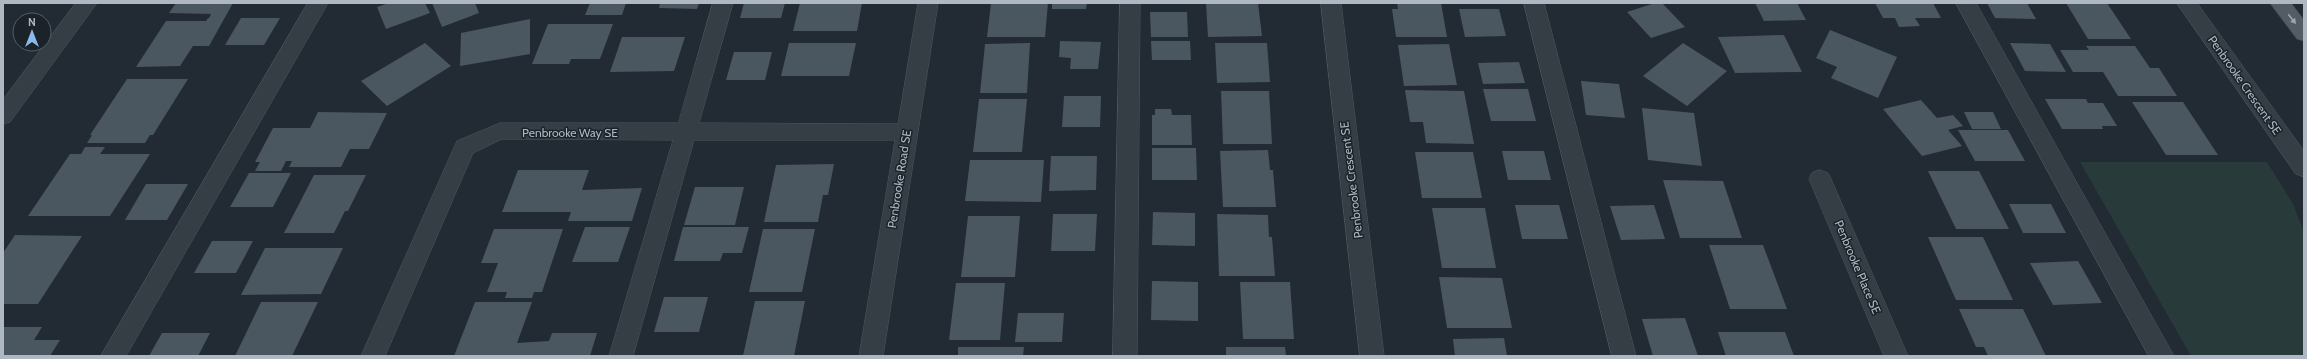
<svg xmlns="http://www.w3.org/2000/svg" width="2307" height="359" font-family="Cabin,sans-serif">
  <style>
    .green { fill: #283a39 }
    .building { fill: #4a5660 }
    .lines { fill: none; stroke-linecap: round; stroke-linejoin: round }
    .minor-casing { stroke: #4f5860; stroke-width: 1 }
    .major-casing { stroke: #3e464f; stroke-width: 1 }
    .minor { fill: #353d45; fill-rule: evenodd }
    .major { fill: #535c65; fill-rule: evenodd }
    .oneway { fill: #9da6af }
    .labels { text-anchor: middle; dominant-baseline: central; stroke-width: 3; stroke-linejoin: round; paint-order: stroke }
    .street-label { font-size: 12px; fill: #afb8c2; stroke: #1b222a }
  </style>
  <rect width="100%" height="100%" fill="#222b34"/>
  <path class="green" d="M2080,162H2267L2293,204L2304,232V356H2191Z"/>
  <path class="building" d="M176,3H233L209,46H193L180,66L136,67L166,21H206L208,18H220H209L211,14L169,13Z
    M389,3H425L430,13L386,29L377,7Z
    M432,3H475L479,13L442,27Z
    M590,3H626L622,15H585Z
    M660,3H699L697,9L659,8Z
    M744,3H785L781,18H740Z
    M800,3H862L857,31H793Z
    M991,3H1048L1045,37H987Z
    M1052,3H1087L1086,9H1052Z
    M1206,3H1258L1262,36L1208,37Z
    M1397,3H1441L1447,37H1396L1392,9H1398Z
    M1655,3H1662L1685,27L1651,38L1627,12Z
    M1755,3H1797L1806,20L1764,21Z
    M1875,3H1933L1941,18H1915L1920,26L1899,27L1895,18H1883Z
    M1987,3H2027L2036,19L1995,18Z
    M2066,3H2107L2131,39H2088Z
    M1459,9H1499L1506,36L1465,37Z
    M1150,12H1187L1188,37H1151Z
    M241,18H280L264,45H225Z
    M530,19V54L460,66L461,33Z
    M548,24H613L600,59H571L569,64H532Z
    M1830,30L1897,57L1878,98L1831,78L1837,67L1816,58Z
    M1784,35L1802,72L1735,73L1718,37Z
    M622,37H685L674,71L610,72Z
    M1060,41L1101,42L1098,69H1070L1071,58L1059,57Z
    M1151,41H1190L1191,60H1152Z
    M425,43L451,66L387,106L361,81Z
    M789,43H856L849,76H781Z
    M1030,43L1027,93H980L985,44Z
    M1215,43H1267L1270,82L1217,83Z
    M1683,43L1727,71L1687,106L1643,76Z
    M2010,43L2050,44L2066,72L2025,71Z
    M1449,44L1457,85L1404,86L1398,45Z
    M2086,46H2135L2150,68H2159L2177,96H2118L2103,72H2073L2060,50H2089Z
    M734,52H772L765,80H726Z
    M1519,62L1525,83L1483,84L1478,63Z
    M127,79H188L153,135H150L145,143H87L92,135H90Z
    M1581,81L1619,84L1625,118L1586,115Z
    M1483,89H1528L1536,121H1491Z
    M1405,90L1464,91L1474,144L1426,143L1423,122H1410Z
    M1221,91H1269L1272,144H1223Z
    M1064,96H1101L1100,127H1062Z
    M979,99H1027L1022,152H973Z
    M2045,99H2086L2088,103H2103L2117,126H2102L2103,129H2062Z
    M1921,100L1937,118L1953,115L1963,126L1948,130L1962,146L1922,156L1883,109Z
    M2132,102H2183L2218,155H2166Z
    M1642,108L1694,113L1702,166L1648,160Z
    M1155,109H1171L1172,115H1191L1192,145H1152V115H1155Z
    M318,112L387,113L369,149H350L341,167H289L292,161H286L281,171H255L260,162H255L273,128H310Z
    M1964,112H1993L2001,129H1972Z
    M1958,130H2008L2025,161H1975Z
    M85,147H105L100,154H150L110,216H28L70,154H81Z
    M1152,148H1196L1197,180H1152Z
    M1268,150L1270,170H1273L1276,207H1223L1220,151Z
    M1502,151H1544L1551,180H1508Z
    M1415,152H1473L1482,198H1422Z
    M1051,156H1097L1096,190L1049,191Z
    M970,160H1044L1041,202L965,201Z
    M834,164L828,195H823L818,222H764L776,165Z
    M518,170H589L582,190L642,188L632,221H568L571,212H502Z
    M1928,171H1979L2009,229H1956Z
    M249,173H291L273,207H230Z
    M314,175H366L348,211H345L334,233H284Z
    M1663,180L1723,181L1742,238H1680Z
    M146,184H188L167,220H125Z
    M695,187H744L735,225H684Z
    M2009,204H2051L2066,233H2023Z
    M1515,205H1559L1568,239H1522Z
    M1654,205L1665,239L1621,240L1610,206Z
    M1432,208H1485L1496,268H1442Z
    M1153,212L1195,213V246L1152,245Z
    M1053,214H1097L1095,251H1051Z
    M1217,214L1268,215L1269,237H1272L1275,276H1219Z
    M968,216H1020L1015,277H961Z
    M585,227H630L618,262H572Z
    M683,227H749L742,253H723L720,261H674Z
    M494,229H563L542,292H534L532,298H505L507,292H487L498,263H481Z
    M763,229H815L802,292H749Z
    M15,235L82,236L38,304H3V253Z
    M1928,237H1983L2013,300H1956Z
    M212,241H253L236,273H194Z
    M1709,245H1763L1787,309H1730Z
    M265,248H343L321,294L241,295Z
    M2078,261L2102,303L2053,305L2030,263Z
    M1439,277L1502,278L1512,328H1447Z
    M1152,281L1198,282V321L1151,320Z
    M1240,282H1290L1294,339H1243Z
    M956,283H1005L1000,340H949Z
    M664,297H708L699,332H654Z
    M755,301H805L794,356H743Z
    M261,302H318L292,356H235Z
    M475,302H532L517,343L549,341L552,333H597L590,356H454Z
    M1959,309H2023L2046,356H1988L1984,347H1976Z
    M1018,313H1064L1062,342H1015Z
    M1685,318L1698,356H1653L1642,319Z
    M3,327H42L34,340H60L50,356H3Z
    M1718,332H1785L1794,356H1726Z
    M162,333H210L198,356H149Z
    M1504,338L1507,356H1455L1453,339Z
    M958,347H1024L1023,356H958Z
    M1226,347H1285L1286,356H1226Z"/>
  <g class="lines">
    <defs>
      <path id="minor" d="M76,3H97L10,122L3,124V100Z
        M308,3H328L126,356H101Z
        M713,3H733L699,123L898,124L918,3H938L883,356H859L895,140H694L633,356H609L673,140L502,139L473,153L385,356H361L457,141L500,123H678Z
        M1120,3H1140L1137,356H1113Z
        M1321,3H1341L1384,356H1360Z
        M1524,3H1544L1636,356H1612Z
        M1956,3H1976L2174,356H2149Z
        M2177,3H2197L2304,151V177L2296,174Z
        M1820,170L1828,173L1831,179L1908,356H1884L1809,179L1812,173Z"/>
      <path id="major" d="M2270,3H2291L2304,20V41L2297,39Z"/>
    </defs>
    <use href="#minor" class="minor-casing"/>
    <use href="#major" class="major-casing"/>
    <use href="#minor" class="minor"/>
    <use href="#major" class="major"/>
  </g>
  <defs><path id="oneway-solid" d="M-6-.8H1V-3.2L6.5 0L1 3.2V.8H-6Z"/></defs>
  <use class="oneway" href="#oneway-solid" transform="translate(2292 19) rotate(52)"/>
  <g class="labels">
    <g class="street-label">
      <text transform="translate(2245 85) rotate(55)">Penbrooke Crescent SE</text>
      <text x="570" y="132">Penbrooke Way SE</text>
      <text transform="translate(899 179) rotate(-81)">Penbrooke Road SE</text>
      <text transform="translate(1351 180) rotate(-97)">Penbrooke Crescent SE</text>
      <text transform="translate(1858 267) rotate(67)">Penbrooke Place SE</text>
    </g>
  </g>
  <rect width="2307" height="359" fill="none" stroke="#afb8c2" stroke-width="8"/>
  <g transform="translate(32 32)"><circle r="19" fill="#1b222a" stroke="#565e67"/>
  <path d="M0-3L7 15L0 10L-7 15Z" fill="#8ab9ec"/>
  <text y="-6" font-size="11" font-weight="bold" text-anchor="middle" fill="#afb8c2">N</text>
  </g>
</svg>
